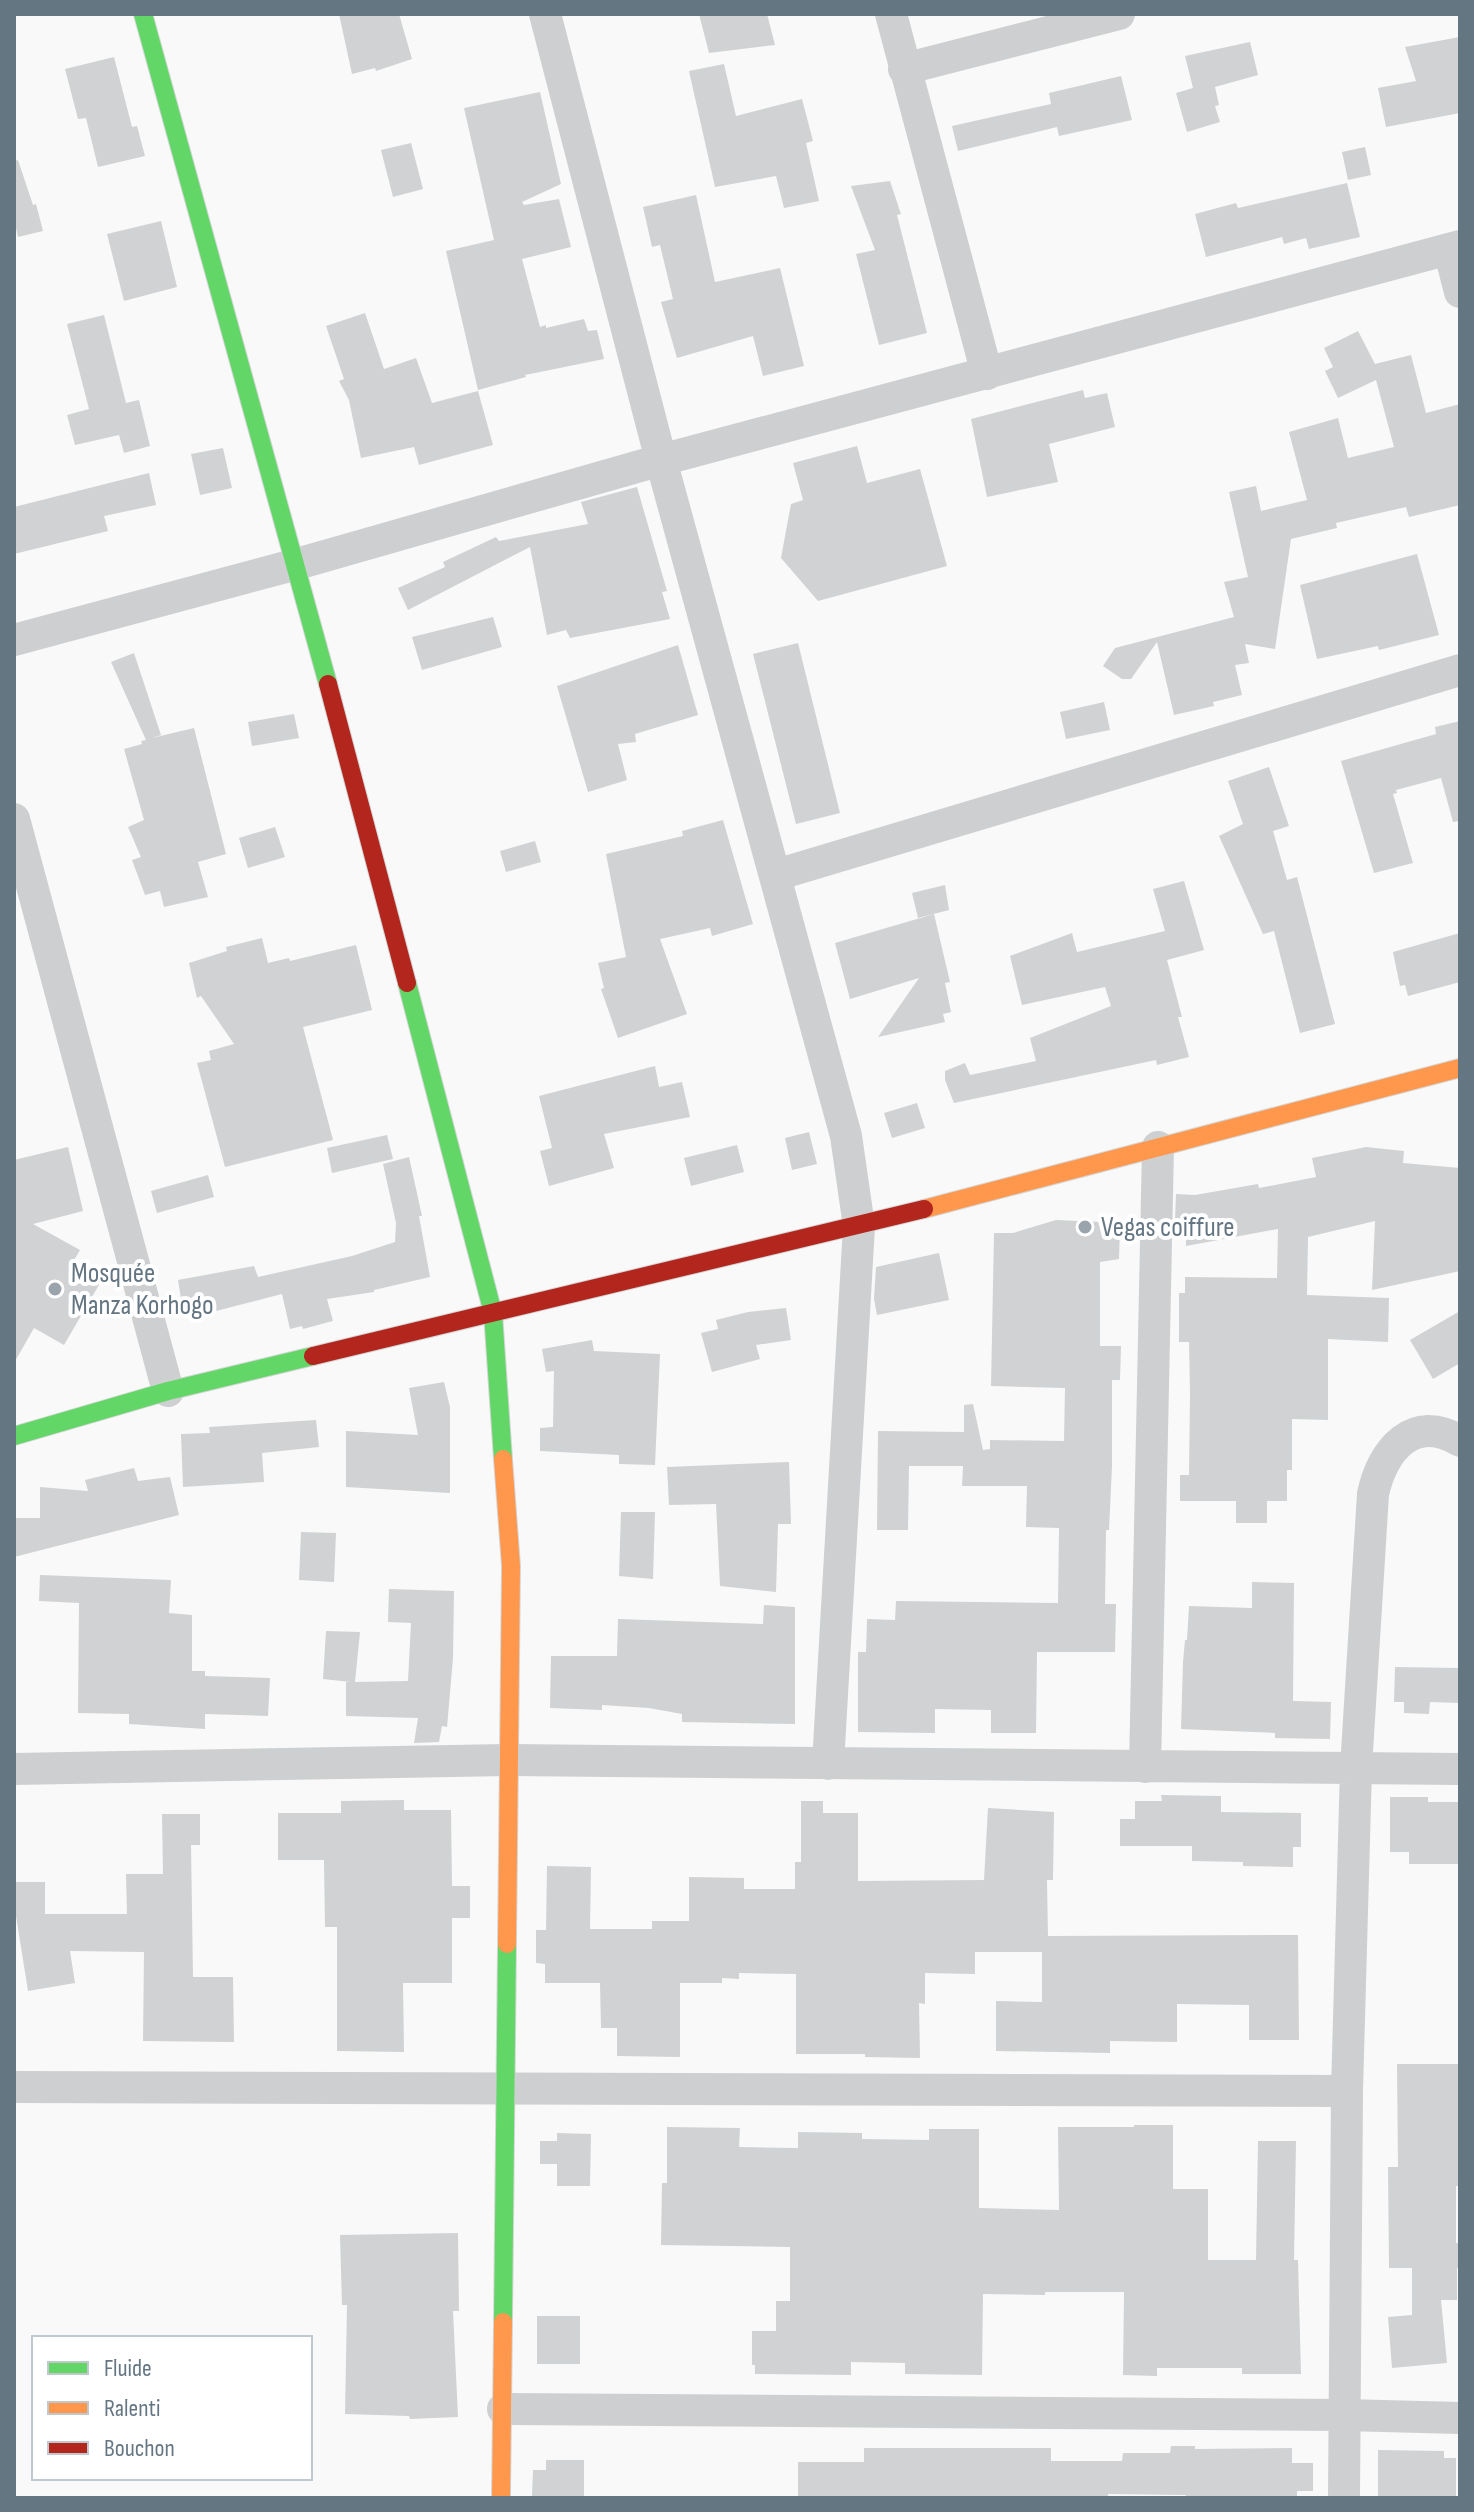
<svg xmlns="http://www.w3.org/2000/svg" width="1474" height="2512" font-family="'Sofia Sans Condensed',sans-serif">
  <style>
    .building { fill: #d0d2d3 }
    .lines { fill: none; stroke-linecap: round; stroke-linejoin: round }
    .fast-casing { stroke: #d5d6d7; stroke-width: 20 }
    .slow-casing { stroke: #d5d6d7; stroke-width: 20 }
    .jam-casing { stroke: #d5d6d7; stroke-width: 20 }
    .street { stroke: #cecfd0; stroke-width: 32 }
    .fast { stroke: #63d668; stroke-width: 18 }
    .slow { stroke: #ff974d; stroke-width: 18 }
    .jam { stroke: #b3261e; stroke-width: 18 }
    .poi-dot { fill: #99a4ac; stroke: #fff; stroke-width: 3 }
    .labels { text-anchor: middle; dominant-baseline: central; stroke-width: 8; stroke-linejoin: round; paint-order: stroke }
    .poi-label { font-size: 28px; fill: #657683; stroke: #fff; text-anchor: start }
  </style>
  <rect width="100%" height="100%" fill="#f9f9f9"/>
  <path class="building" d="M339,14H399L412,59L376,71L375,68L352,74Z
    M699,14H767L775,45L709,53Z
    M1460,37V113L1386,127L1378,88L1416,81L1405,47Z
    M1250,42L1258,75L1215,87L1219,105L1215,106L1220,122L1187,132L1176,93L1193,88L1185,56Z
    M114,57L132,127L137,126L145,156L98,167L86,118L78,119L65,69Z
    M724,64L736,116L802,99L813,141L806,143L819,201L784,208L776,176L715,187L689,71Z
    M1121,76L1132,120L1059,136L1057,127L958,151L952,126L1051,104L1049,93Z
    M540,92L561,184L522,202L524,205L559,199L571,247L522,259L540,327L546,325V328L584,319L588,331L597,330L604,359L525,375L526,377L478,390L446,251L494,240L464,108Z
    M411,143L423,189L393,197L381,150Z
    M1365,147L1371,175L1348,180L1342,152Z
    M18,160L33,205L36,204L43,231L18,237L14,219V161Z
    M890,181L901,214L897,215L927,333L879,345L856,254L875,250L851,186Z
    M1347,183L1360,237L1309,249L1306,238L1284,244L1282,237L1206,257L1195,214L1236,203L1238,208Z
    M696,195L715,282L780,268L804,366L763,376L753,336L677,358L661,302L673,299L660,245L652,247L643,207Z
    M161,221L177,287L124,301L107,234Z
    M365,313L384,369L416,358L432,403L478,391L493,445L419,465L414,447L361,458L349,400L339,381L344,379L326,326Z
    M104,315L126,403L139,400L150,446L124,453L119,435L75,445L67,415L89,409L67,324Z
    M1358,331L1375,364L1411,355L1426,413L1460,404V505L1409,517L1406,507L1336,523L1337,528L1291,539L1275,649L1245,644L1249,663L1235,665L1242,695L1213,702L1214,706L1174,715L1157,642L1131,679H1122L1103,666L1115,648L1234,617L1224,582L1248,577L1229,492L1256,486L1261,511L1307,500L1289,432L1338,418L1348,458L1394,447L1376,380L1338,398L1325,371L1333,367L1324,348Z
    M1083,390L1085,398L1107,393L1115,427L1049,444L1058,482L987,497L971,419Z
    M857,446L867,483L920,469L947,566L818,601L781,558L791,504L803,500L793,463Z
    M223,448L232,488L200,495L191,454Z
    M149,473L156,505L104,516L108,531L14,554V507Z
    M637,487L667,591L662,592L670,619L570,638L566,630L547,635L530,547L408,610L398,588L445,567L443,562L496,537L499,541L588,524L581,502Z
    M1417,554L1439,635L1379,650L1378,646L1317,659L1300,585Z
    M493,617L502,647L422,670L412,637Z
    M798,643L840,813L796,824L753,654Z
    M678,645L698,715L635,734L636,742L618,744L627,780L588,792L557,686Z
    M134,653L161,735L152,738L194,728L226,854L198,862L208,897L164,907L160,891L145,895L132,860L141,857L128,827L144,820L124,749L142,744L141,741L146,740L111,662Z
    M1104,702L1110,730L1066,739L1060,712Z
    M294,714L299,738L252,746L248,722Z
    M1460,721V821L1453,822L1441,778L1396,790L1397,793L1393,794L1413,863L1374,873L1341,761L1436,734L1435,727Z
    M1269,767L1289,826L1273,831L1287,880L1297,877L1335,1024L1300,1033L1274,931L1263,934L1219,836L1243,824L1228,781Z
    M723,820L753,924L712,936L710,928L660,939L687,1014L618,1038L601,989L604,988L598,963L626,957L606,854L683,836L682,831Z
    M275,827L285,857L248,868L239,838Z
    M535,841L541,862L506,872L500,851Z
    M1184,881L1204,950L1167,960L1182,1017H1178L1189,1057L1157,1065L1156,1060L954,1103L945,1080V1071L965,1063L970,1075L1036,1061L1030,1038L1111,1006L1105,987L1022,1005L1010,956L1072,933L1077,952L1165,931L1153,889Z
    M945,885L949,910L918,918L912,893Z
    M934,914L950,982L945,983L951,1012L943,1014L945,1022L878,1037L919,978L850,999L835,943Z
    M1460,933V982L1408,996L1405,985L1400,986L1393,952Z
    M262,938L268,963L289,958L290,961L356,945L372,1010L303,1027L333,1140L225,1167L197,1063L211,1060L209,1051L234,1044L201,996L197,998L189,963L227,951L226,947Z
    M655,1066L659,1087L682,1082L690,1117L604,1134L614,1168L549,1186L540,1151L552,1148L539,1096Z
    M917,1103L925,1128L892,1138L884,1113Z
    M809,1132L817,1164L792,1170L785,1138Z
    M387,1135L393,1159L332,1173L327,1148Z
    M737,1145L744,1172L691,1186L684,1158Z
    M68,1147L83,1211L33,1224L80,1250L73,1262L103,1278L64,1345L34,1328L14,1363V1160Z
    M1366,1147L1404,1151L1403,1163L1460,1168V1271L1372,1290L1375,1221L1308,1237L1307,1295L1389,1298L1388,1342L1328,1339V1420L1292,1419V1470H1287V1501H1267V1523H1236V1501H1180V1475H1189L1190,1394L1189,1342H1179V1293H1185V1277L1277,1278L1278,1229L1186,1246V1220H1175L1176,1194L1195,1195L1258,1184L1259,1188L1316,1177L1312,1158Z
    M409,1157L422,1216H419L430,1277L374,1290V1292L327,1299L333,1321L303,1329L302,1326L290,1329L282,1294L212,1312L209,1301L182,1305L178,1280L254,1266L258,1277L352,1256L395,1242L396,1223L383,1164Z
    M208,1175L214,1197L157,1213L151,1191Z
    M1056,1220L1101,1222V1225L1120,1226L1119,1259L1100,1262V1346H1121L1120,1380H1112V1466L1109,1530H1106L1105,1604H1116L1115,1652H1037L1036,1733H991V1710L935,1709V1733L858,1732V1652H866L867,1619L895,1620L896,1601L1058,1603L1059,1528L1026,1527L1027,1486H962L963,1466H909L908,1530H877L878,1431L964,1432V1405L973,1404L983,1450L990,1449V1440L1064,1441L1065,1388L991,1386L994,1233H1013Z
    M939,1253L949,1300L877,1315L874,1299L876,1267Z
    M786,1308L791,1340L756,1345L760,1359L712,1372L701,1333L718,1329L716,1320L748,1312Z
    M1460,1311V1363L1433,1379L1410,1340Z
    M592,1340L594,1351L660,1354L655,1465L619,1464V1455L540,1451V1428L553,1427L554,1371L546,1372L542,1349Z
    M444,1382L450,1407V1493L346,1487V1431L418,1435L409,1388Z
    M316,1420L319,1447L262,1453L264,1482L183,1487L181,1434L210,1433L209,1427Z
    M789,1462L791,1524H778L776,1592L720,1586L716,1504L669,1505L667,1467Z
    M134,1468L138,1481L170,1477L179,1515L14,1557V1518H40V1487L88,1491L85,1480Z
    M621,1512H655L653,1579L619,1576Z
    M301,1532L336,1533L334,1582L299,1580Z
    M40,1575L171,1580L169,1613L192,1615V1671H205V1676L270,1678L268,1716L205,1714V1729L129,1724V1714L78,1713L79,1603L39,1601Z
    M1252,1582L1294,1583L1293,1701L1331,1702L1330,1739L1275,1738V1733L1181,1729L1183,1662L1185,1640H1187L1189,1606L1252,1608Z
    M389,1589L454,1591L453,1658L447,1727L442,1726L439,1742L414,1743L418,1718L346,1716V1682H351L323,1679L326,1631L360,1632L355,1682L408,1681L411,1623L388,1622Z
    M764,1605L795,1607V1724L682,1722V1714L649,1708L602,1705V1710L550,1708L551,1656H617L618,1619L763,1624Z
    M1395,1667L1460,1668V1703L1430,1702L1429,1714L1404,1713V1702H1394Z
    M1161,1795L1221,1796V1812L1301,1813V1847H1293V1867L1243,1866V1862L1192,1861V1846H1120V1819H1135V1801H1162Z
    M1390,1797H1428V1802H1460V1864H1409V1852H1390Z
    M404,1800V1810H451L452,1886H470V1918H452V1983H403L404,2052L337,2051V1927H325L324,1860H278V1813H341V1801Z
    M801,1801H823V1813H858V1881L984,1880L988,1808L1054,1812L1053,1880H1047L1048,1936L1298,1935L1299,2040H1249V2005L1177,2004V2042L1110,2041V2053L996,2051V2001L1042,2002V1952H975V1974L925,1973V2004L919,2003L920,2058L865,2057V2054H796V1974L739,1973V1979L722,1978V1983H680V2057L617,2056V2028H601L600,1983H545V1964L536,1963V1930H546L547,1866L591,1867L590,1929H652V1921H689V1877L744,1878V1889H795V1862H801Z
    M162,1814H200V1845H191L193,1977H233L234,2042L143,2041L144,1952L70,1951L75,1983L28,1991L16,1916H14V1882H45V1914H127L126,1874H163Z
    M1397,2064H1460V2186H1456V2243H1460V2268H1457V2300H1441L1447,2363L1392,2368L1388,2317L1412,2315V2268H1389L1388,2167H1398Z
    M1134,2125H1173V2189H1208V2260H1256L1258,2141H1296L1294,2260H1298L1301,2374H1242V2368H1157V2376L1123,2375L1124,2292H1045V2295L983,2294L982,2375L905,2374V2363L851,2362V2375L755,2374V2365H752V2331H776V2301H790V2247L661,2245L662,2183H667V2127L740,2128L739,2147L798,2148V2132L862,2133V2139L929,2140V2129H979V2208L1059,2210L1058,2127H1134Z
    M557,2133L591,2134L590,2186H557V2164H540V2141H557Z
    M458,2233L459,2311H453L458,2417L410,2419L409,2416L345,2414L347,2305H342L340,2235Z
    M537,2316H580V2364H537Z
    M1171,2446H1195V2449L1292,2448V2463H1313V2491H1297V2498H1186V2495L1108,2494V2498H798V2462H864V2448H1051V2461H1122L1123,2453H1170Z
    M1378,2450L1444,2451V2458H1456V2498H1378Z
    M546,2460H584V2498L532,2496L533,2470H546Z"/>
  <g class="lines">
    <defs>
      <path id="fast" d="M143,14L328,684
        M407,983L493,1313L503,1459
        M14,1436L168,1391L313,1356
        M503,2322L507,1944"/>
      <path id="slow" d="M924,1209L1460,1068
        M503,1459L511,1566L507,1944
        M501,2498L503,2322"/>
      <path id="jam" d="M328,684L407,983
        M313,1356L924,1209"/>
    </defs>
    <use href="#fast" class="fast-casing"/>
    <use href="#slow" class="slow-casing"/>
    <use href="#jam" class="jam-casing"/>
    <path class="street" d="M545,14L661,460L846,1136L859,1226L828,1764
      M891,14L987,374
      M904,69L1119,14
      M1449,249L1460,292
      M14,640L297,564L661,460L1460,246
      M14,819L168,1391
      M776,875L1460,670
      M1145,1767L1158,1147
      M14,1769L507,1760L1460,1769
      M14,2087L1347,2091
      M503,2409L1344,2415L1460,2418
      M1344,2498L1347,2091L1356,1768L1373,1494C1382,1451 1413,1412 1460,1441"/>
    <use href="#fast" class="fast"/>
    <use href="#slow" class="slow"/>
    <use href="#jam" class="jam"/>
  </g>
  <g class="poi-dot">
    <circle cx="1085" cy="1227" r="8"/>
    <circle cx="55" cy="1289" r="8"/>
  </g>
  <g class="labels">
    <g class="poi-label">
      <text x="1101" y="1227">Vegas coiffure</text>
      <text x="71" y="1273">Mosquée<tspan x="71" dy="32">Manza Korhogo</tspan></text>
    </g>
  </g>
  <rect width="1474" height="2512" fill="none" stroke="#657683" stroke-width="32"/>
  <rect x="32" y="2336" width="280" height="144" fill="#ffffff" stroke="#c1c8cd" stroke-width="2"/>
  <rect x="48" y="2362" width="40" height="12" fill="#63d668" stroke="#c1c8cd" stroke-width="2"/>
  <text x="104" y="2376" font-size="24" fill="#657683">Fluide</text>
  <rect x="48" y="2402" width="40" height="12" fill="#ff974d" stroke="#c1c8cd" stroke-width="2"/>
  <text x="104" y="2416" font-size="24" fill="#657683">Ralenti</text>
  <rect x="48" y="2442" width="40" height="12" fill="#b3261e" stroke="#c1c8cd" stroke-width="2"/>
  <text x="104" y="2456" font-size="24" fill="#657683">Bouchon</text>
</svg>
